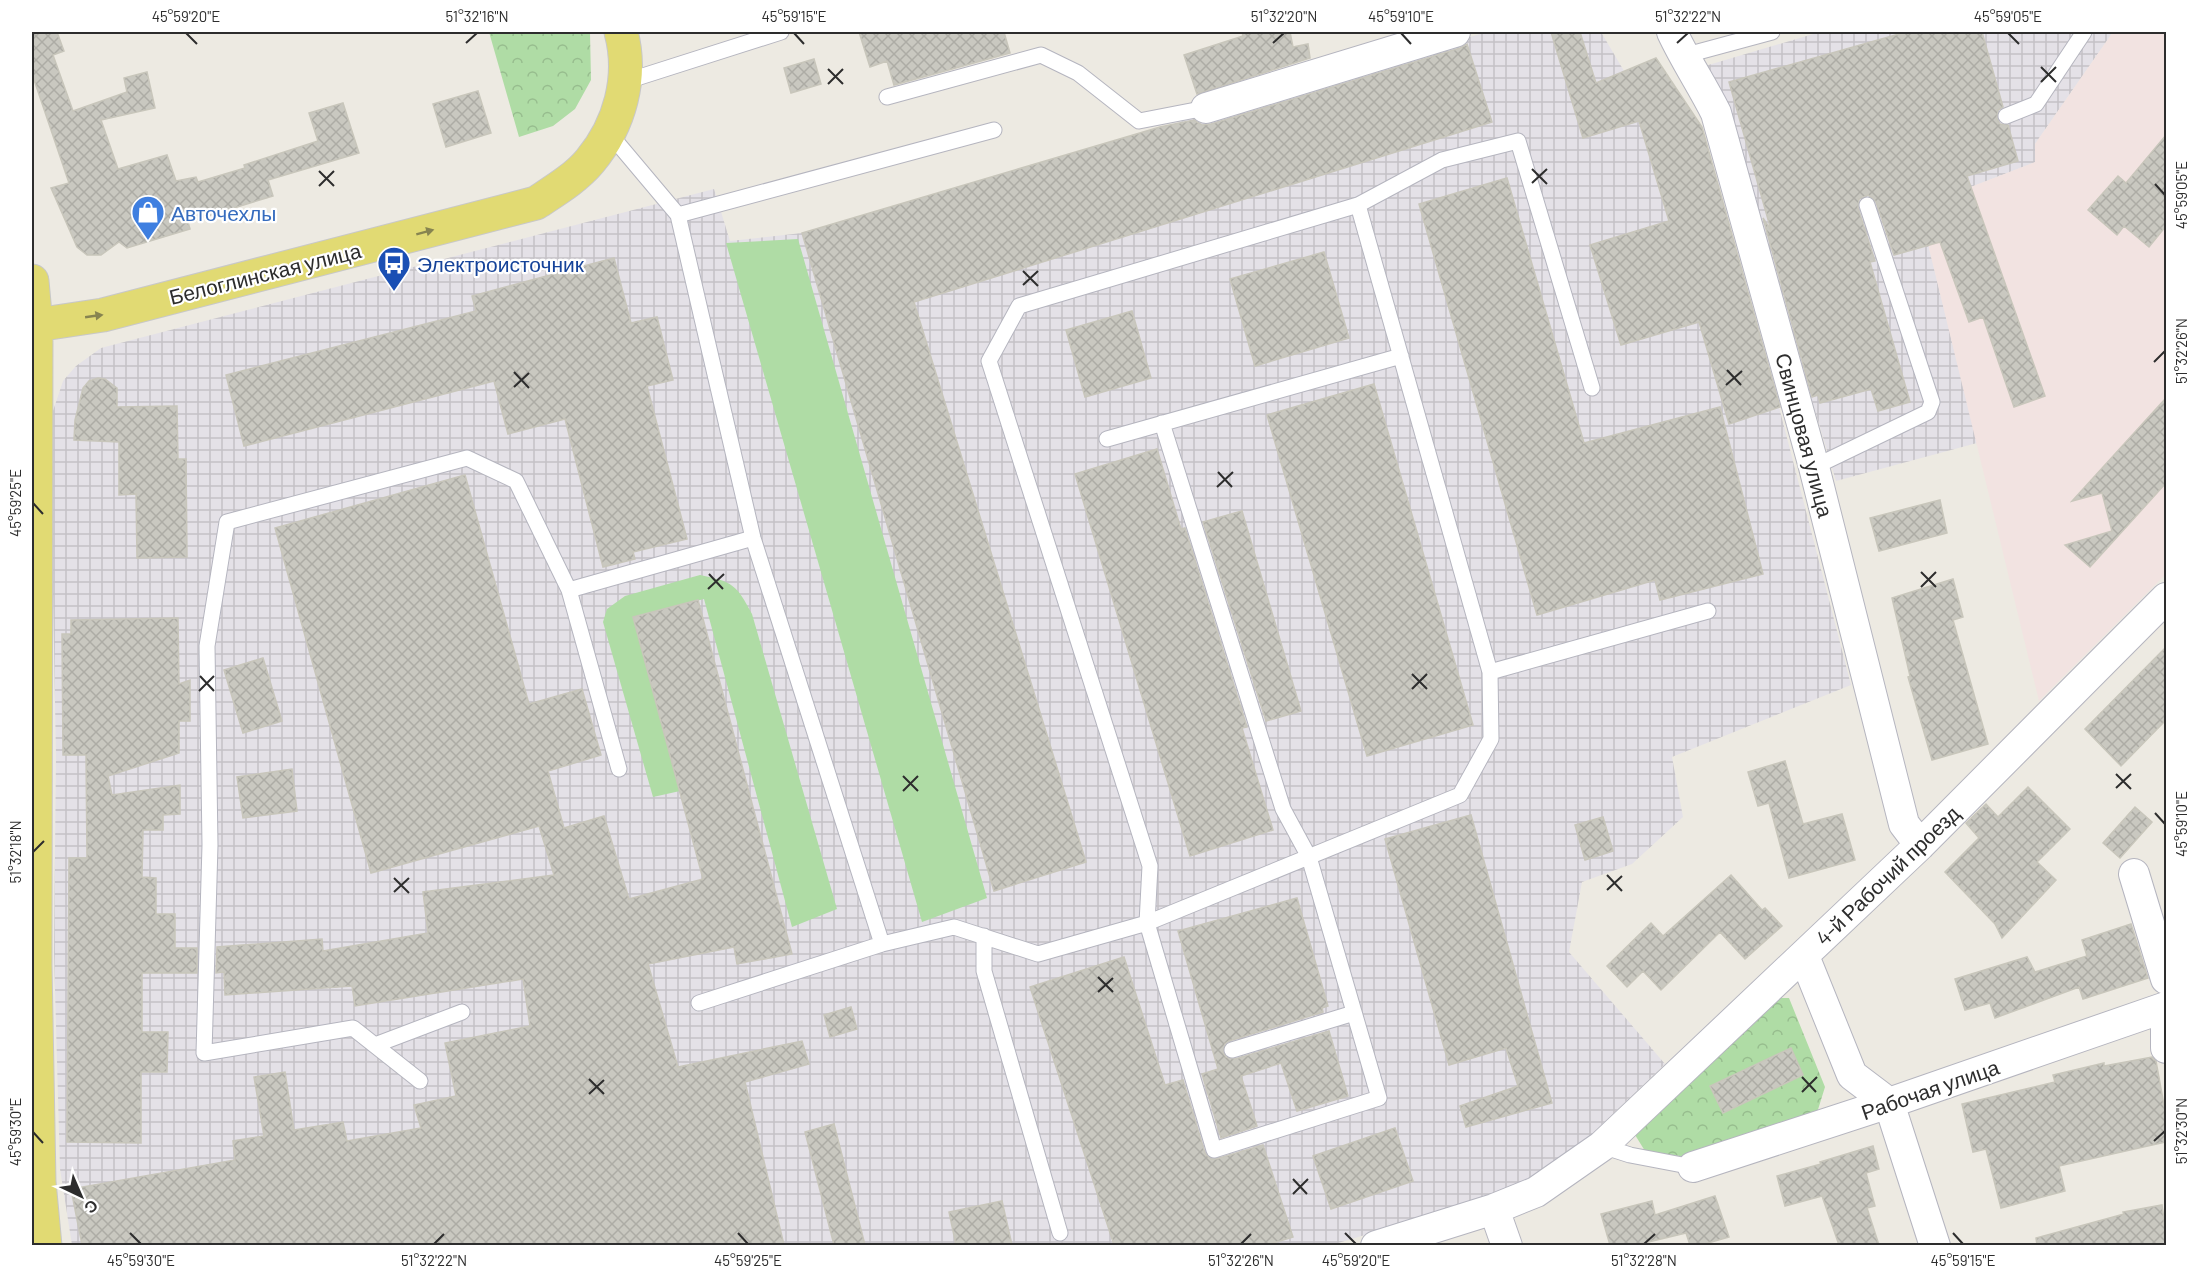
<svg xmlns="http://www.w3.org/2000/svg" width="2198" height="1277" font-family="Barlow,sans-serif">
  <style>
    .industrial { fill: url(#industrial-grid) }
    .medical { fill: #f2e3e1 }
    .green { fill: #afdca5 }
    .forest { fill: url(#forest-crowns) }
    .building { fill: url(#building-cross-hatch); stroke: #c8c6bb; stroke-width: 1.5 }
    .lines { fill: none; stroke-linecap: round; stroke-linejoin: round }
    .lane-casing { stroke: #b5b5bf; stroke-width: 17 }
    .street-casing { stroke: #b5b5bf; stroke-width: 32 }
    .primary-casing { stroke: #c8c8c8; stroke-width: 35 }
    .lane { stroke: #fff; stroke-width: 15 }
    .street { stroke: #fff; stroke-width: 30 }
    .primary { stroke: #e1da73; stroke-width: 33 }
    .oneway { fill: #878450 }
    .ticks { fill: none; stroke: #2d2d2d; stroke-width: 2 }
    .labels { text-anchor: middle; dominant-baseline: central; stroke-width: 4.5; stroke-linejoin: round; paint-order: stroke }
    .shop-label { font-size: 21px; fill: #366cbe; stroke: #fff; text-anchor: start }
    .transit-label { font-size: 21px; fill: #164399; stroke: #fff; text-anchor: start }
    .street-label { font-size: 21px; fill: #2d2d2d; stroke: #fff }
    .neatline { fill: none; stroke: #2d2d2d; stroke-width: 2 }
    .ticks-label { font-size: 15px; text-anchor: middle; fill: #2d2d2d }
  </style>
  <defs>
    <pattern id="industrial-grid" width="8" height="8" patternUnits="userSpaceOnUse" patternTransform="scale(1.5)"><rect width="8" height="8" fill="#e4e1e7"/><path d="M0 4h8M4 0v8" fill="none" stroke="#c4c1c6"/></pattern>
    <pattern id="forest-crowns" width="20" height="18" patternUnits="userSpaceOnUse" patternTransform="scale(1.5)"><rect width="20" height="18" fill="#afdca5"/><path d="M2 6a3 3 0 1 1 6 0M12 15a3 3 0 1 1 6 0" fill="none" stroke="#97bd8e"/></pattern>
    <pattern id="building-cross-hatch" width="8" height="8" patternUnits="userSpaceOnUse" patternTransform="scale(1.5)"><rect width="8" height="8" fill="#c9c8c0"/><path d="M0 0l8 8M0 8l8-8" fill="none" stroke="#adaca5"/></pattern>
  </defs>
  <rect width="100%" height="100%" fill="#edeae2"/>
  <path class="industrial" d="M1487,32H1601L1624,71L1729,423L1779,407L1851,685L1672,757L1683,817L1632,864L1582,882L1569,952L1665,1064L1574,1151L1533,1181L1489,1198L1328,1246L72,1245L60,1169L54,952L56,756L50,431L53,411L63,381L76,366L101,348L714,189L730,241L802,233Z
    M1820,32H2113L2035,144L2036,162L1919,207L1977,443L1836,481L1725,109L1705,66Z"/>
  <path class="medical" d="M2113,32H2166V574L2039,701L1919,207L2035,162V144Z"/>
  <path class="green" d="M798,239L987,898L922,922L726,243Z
    M700,575C733,582 736,584 752,614L837,909L792,927L704,599L634,617L680,791L653,797L603,622L607,609L625,596Z"/>
  <path class="forest" d="M489,32H590L591,80L575,109L553,126L519,137Z
    M1778,998H1789L1825,1087L1816,1116L1693,1158L1645,1151L1632,1130Z"/>
  <path class="building" d="M32,32H57L64,51L53,55L73,111L127,92L124,78L147,72L155,108L101,120L118,169L167,155L176,181L196,177L198,182L245,168L244,165L318,141L309,113L343,103L359,153L268,180L273,196L188,222L190,229L127,248L119,242L101,255H87L77,247L51,188L69,183L32,74Z
    M859,32H1004L1010,53L894,85L887,61L870,67Z
    M1242,32H1290L1293,47L1308,44L1310,58L1197,94L1184,55L1243,36Z
    M1551,32H1580L1596,83L1656,58L1702,127L1780,407L1729,424L1699,322L1621,345L1590,245L1669,221L1639,121L1583,138Z
    M1906,32H1982L2003,107L1998,110L1997,119L2000,124L2008,125L2018,161L1967,176L2045,396L2014,407L1983,317L1969,322L1940,242L1894,255L1876,202L1868,195L1859,199L1858,208L1875,261L1870,262L1910,402L1878,411L1871,389L1820,403L1818,395L1812,397L1763,218L1771,230L1729,82Z
    M1467,44L1492,122L914,302L1086,862L994,891L802,233L1160,127L1194,120L1202,125L1211,124L1460,48Z
    M814,59L821,84L791,93L784,68Z
    M478,91L491,133L446,147L433,104Z
    M2166,135V226L2149,247L2124,226L2117,235L2088,210L2118,176L2126,183Z
    M1507,178L1584,443L1720,407L1763,574L1660,600L1655,580L1537,615L1419,204Z
    M1324,252L1349,338L1255,366L1230,279Z
    M614,258L631,323L657,317L673,380L647,386L687,539L633,552L635,559L603,567L565,419L508,434L494,381L244,446L226,375L476,311L472,296Z
    M1132,311L1151,378L1085,397L1066,330Z
    M98,378L105,379L117,388V407L177,406L178,459H186L187,557L137,558L136,494L119,495V442L74,440L75,420L83,388L89,381Z
    M1374,384L1473,725L1367,756L1267,415Z
    M2166,398V483L2090,567L2065,545L2112,531L2102,493L2072,501Z
    M1157,449L1181,529L1185,528L1247,727L1242,728L1273,830L1190,856L1075,474Z
    M465,475L529,704L582,689L601,755L548,771L564,828L604,816L629,899L703,879L633,617L698,600L792,954L737,964L734,947L648,964L678,1067L802,1041L809,1064L745,1082L784,1245H82L71,1189L235,1160L233,1141L264,1136L254,1077L285,1072L294,1130L343,1122L347,1141L421,1128L414,1105L456,1096L445,1043L530,1026L523,979L355,1006L352,986L225,995L224,972L216,973L217,947L322,939L323,951L428,933L423,892L554,875L539,826L371,873L275,528Z
    M1940,500L1947,533L1879,551L1870,518Z
    M1242,511L1301,711L1266,721L1203,522Z
    M1953,579L1963,617L1953,620L1988,744L1932,760L1908,677L1910,676L1892,598Z
    M178,618L179,684L190,680V721H179V753L108,776L112,795L180,785V814L163,815V830H143L142,877L156,878V914H175V948H197V973H142V1032H168L167,1072H141V1143L67,1142L69,858H87L86,755H63L62,634H71V620Z
    M2166,647V720L2121,766L2085,729Z
    M263,658L282,721L243,733L224,670Z
    M1785,761L1803,824L1842,814L1855,860L1789,878L1769,803L1758,806L1748,772Z
    M292,769L297,811L243,818L237,777Z
    M2028,787L2070,829L2037,862L2056,880L2002,938L1995,924L1945,872L1979,838L1966,823L1986,804L1998,817Z
    M2135,807L2152,822L2120,858L2103,843Z
    M1471,815L1552,1103L1466,1127L1460,1106L1518,1086L1506,1048L1449,1065L1385,839Z
    M1603,817L1613,851L1585,860L1575,825Z
    M1731,875L1762,910L1765,908L1782,926L1745,959L1720,932L1661,990L1643,971L1627,987L1607,966L1651,923L1663,936Z
    M1297,898L1328,1006L1322,1008L1323,1012L1229,1041L1225,1044L1223,1052L1226,1057L1235,1059L1329,1031L1348,1096L1297,1111L1281,1063L1241,1076L1257,1126L1221,1138L1202,1074L1218,1069L1178,931Z
    M2131,924L2148,978L2083,999L2079,987L1995,1018L1990,1003L1965,1010L1955,979L2027,957L2035,972L2087,956L2082,940Z
    M1124,957L1165,1085L1183,1080L1205,1153L1211,1159H1216L1263,1145L1293,1237L1267,1245H1114L1030,987Z
    M851,1007L857,1029L830,1037L824,1015Z
    M1791,1048L1803,1075L1723,1113L1710,1086Z
    M2152,1057L2156,1061L2166,1116V1142L2059,1166L2065,1191L2001,1208L1986,1149L1973,1152L1962,1104L2055,1082L2053,1075L2104,1063V1066Z
    M834,1124L865,1245H834L805,1132Z
    M1395,1128L1413,1181L1331,1209L1313,1156Z
    M1873,1146L1879,1169L1866,1173L1875,1206L1867,1208L1879,1245H1839L1822,1196L1785,1206L1777,1176L1821,1164L1820,1162Z
    M1715,1196L1729,1237L1701,1245H1690L1686,1233L1636,1245H1610L1601,1214L1652,1201L1655,1215Z
    M1002,1201L1012,1245H956L949,1212Z
    M2162,1205L2166,1233V1245H2037L2036,1238L2124,1214L2123,1212Z"/>
  <g class="lines">
    <defs>
      <path id="lane" d="M1683,56L1772,32
        M624,82L781,32
        M887,97L1041,55L1078,73L1139,121L1206,108
        M2006,116L2036,104L2084,32
        M609,133L678,215L753,538L882,944
        M1358,205L1442,160L1518,141L1592,388
        M678,215L994,130
        M1107,439L1401,356
        M1814,467L1928,412L1932,402L1867,205
        M1490,672L1708,611
        M619,769L569,590L753,538
        M984,936V971L1060,1233
        M699,1003L882,944L954,927L1038,954L1147,923L1460,795L1491,739L1490,672L1358,205L1019,306L989,361L1150,866L1147,923L1214,1150L1379,1098L1309,857L1283,809L1162,423
        M375,1045L462,1012
        M1232,1050L1354,1013
        M420,1081L353,1028L204,1053L210,845L207,646L227,522L467,458L516,481L569,590
        M1602,1146L1630,1155L1693,1167"/>
      <path id="street" d="M1672,32C1685,60 1702,85 1716,113L1814,467L1904,824L1920,845
        M1206,108L1455,32
        M2134,874L2166,979
        M1804,956L1852,1075L1889,1103L1935,1246
        M2166,1028V1048
        M1693,1167L1889,1103L2166,1007
        M1494,1209L1507,1246
        M1376,1246L1494,1209L1536,1192L1602,1146L1920,845L2166,598"/>
      <path id="primary" d="M32,281L36,325L35,965L39,1182L45,1246
        M36,325L103,315L536,203C554,191 576,178 590,161C620,125 633,77 621,32"/>
    </defs>
    <use href="#lane" class="lane-casing"/>
    <use href="#street" class="street-casing"/>
    <use href="#primary" class="primary-casing"/>
    <use href="#lane" class="lane"/>
    <use href="#street" class="street"/>
    <use href="#primary" class="primary"/>
  </g>
  <defs><path id="oneway-solid" d="M-6-.8H1V-3.2L6.5 0L1 3.2V.8H-6Z" transform="scale(1.5)"/></defs>
  <g class="oneway">
    <use href="#oneway-solid" transform="translate(425 232) rotate(-15)"/>
    <use href="#oneway-solid" transform="translate(94 316) rotate(-8)"/>
  </g>
  <path class="ticks" d="M186,33L197,44M794,33L804,44M1401,33L1411,44M2008,33L2019,44M466,43L477,33M1273,43L1284,33M1677,43L1688,33M2041,67L2056,82M828,69L843,84M2041,82L2056,67M828,84L843,69M1532,169L1547,184M319,171L334,186M1532,183L1547,169M2155,184L2165,195M319,186L334,171M1023,271L1038,286M1023,285L1038,271M2154,362L2165,351M1727,370L1741,385M514,372L529,388M1726,385L1742,371M514,387L529,373M1218,472L1232,487M1217,487L1233,472M33,503L43,514M1921,572L1936,587M709,574L723,589M1921,587L1936,572M708,589L724,574M1412,674L1427,689M200,676L214,691M1412,689L1427,674M199,691L214,676M2116,774L2131,789M903,776L918,791M2116,788L2131,774M903,791L918,776M2155,813L2165,824M33,852L44,841M1607,875L1622,891M394,878L409,893M1607,890L1622,876M394,892L409,878M1098,977L1113,992M1098,992L1113,978M1802,1077L1816,1092M589,1079L604,1094M1802,1092L1817,1077M589,1094L604,1080M33,1132L43,1143M2154,1141L2165,1131M1293,1179L1307,1194M1293,1194L1308,1179M130,1233L141,1244M738,1233L748,1244M1345,1233L1356,1244M1953,1233L1963,1244M434,1244L444,1234M1241,1244L1251,1234M1644,1244L1655,1234"/>
  <defs>
    <symbol id="shop-pin" viewBox="-11 -11 22 30"><path d="M0 17L-7.5 6A9.5 9.5 0 1 1 7.5 6Z" fill="#3f7fe0" stroke="#fff"/><path d="M-5-2.5h2.3a2.7 3.5 0 0 1 5.4 0H5L5.5 6h-11ZM-1.5-2.5h3a1.5 2.3 0 0 0-3 0Z" fill="#fff"/></symbol>
    <symbol id="bus-pin" viewBox="-11 -11 22 30"><path d="M0 17L-7.5 6A9.5 9.5 0 1 1 7.5 6Z" fill="#1a4fb4" stroke="#fff"/><path d="M-5-6H5V4H4V6H2V4H-2V6H-4V4H-5ZM-3.5-4V0h7V-4ZM-3.5 1.2v1.5H-2V1.2ZM2 1.2v1.5H3.5V1.2Z" fill="#fff"/></symbol>
  </defs>
  <g fill-rule="evenodd">
    <use href="#shop-pin" x="129" y="193" width="38" height="52"/>
    <use href="#bus-pin" x="375" y="244" width="38" height="52"/>
  </g>
  <g class="labels">
    <g class="shop-label">
      <text x="171" y="212">Авточехлы</text>
    </g>
    <g class="transit-label">
      <text x="417" y="263">Электроисточник</text>
    </g>
    <g class="street-label">
      <text transform="translate(265 273) rotate(-14)">Белоглинская улица</text>
      <text transform="translate(1805 435) rotate(75)">Свинцовая улица</text>
      <text transform="translate(1887 875) rotate(-44)">4-й Рабочий проезд</text>
      <text transform="translate(1930 1089) rotate(-19)">Рабочая улица</text>
    </g>
  </g>
  <rect width="2198" height="1277" fill="none" stroke="#ffffff" stroke-width="66"/>
  <g transform="translate(81 1196) rotate(136)" stroke="#ffffff" stroke-width="4.5" paint-order="stroke">
  <path d="M0-4.5L10 22L0 15L-10 22Z" fill="#2d2d2d"/>
  <text y="-9" font-size="16" font-weight="bold" text-anchor="middle" fill="#2d2d2d">С</text>
  </g>
  <rect x="33" y="33" width="2132" height="1211" class="neatline"/>
  <g class="ticks-label">
    <text x="186" y="22">45°59'20"E</text>
    <text x="477" y="22">51°32'16"N</text>
    <text x="794" y="22">45°59'15"E</text>
    <text x="1284" y="22">51°32'20"N</text>
    <text x="1401" y="22">45°59'10"E</text>
    <text x="1688" y="22">51°32'22"N</text>
    <text x="2008" y="22">45°59'05"E</text>
    <text transform="translate(2182 195) rotate(-90)" y="5">45°59'05"E</text>
    <text transform="translate(2182 351) rotate(-90)" y="5">51°32'26"N</text>
    <text transform="translate(16 503) rotate(-90)" y="5">45°59'25"E</text>
    <text transform="translate(2182 824) rotate(-90)" y="5">45°59'10"E</text>
    <text transform="translate(16 852) rotate(-90)" y="5">51°32'18"N</text>
    <text transform="translate(2182 1131) rotate(-90)" y="5">51°32'30"N</text>
    <text transform="translate(16 1132) rotate(-90)" y="5">45°59'30"E</text>
    <text x="141" y="1266">45°59'30"E</text>
    <text x="434" y="1266">51°32'22"N</text>
    <text x="748" y="1266">45°59'25"E</text>
    <text x="1241" y="1266">51°32'26"N</text>
    <text x="1356" y="1266">45°59'20"E</text>
    <text x="1644" y="1266">51°32'28"N</text>
    <text x="1963" y="1266">45°59'15"E</text>
  </g>
</svg>
